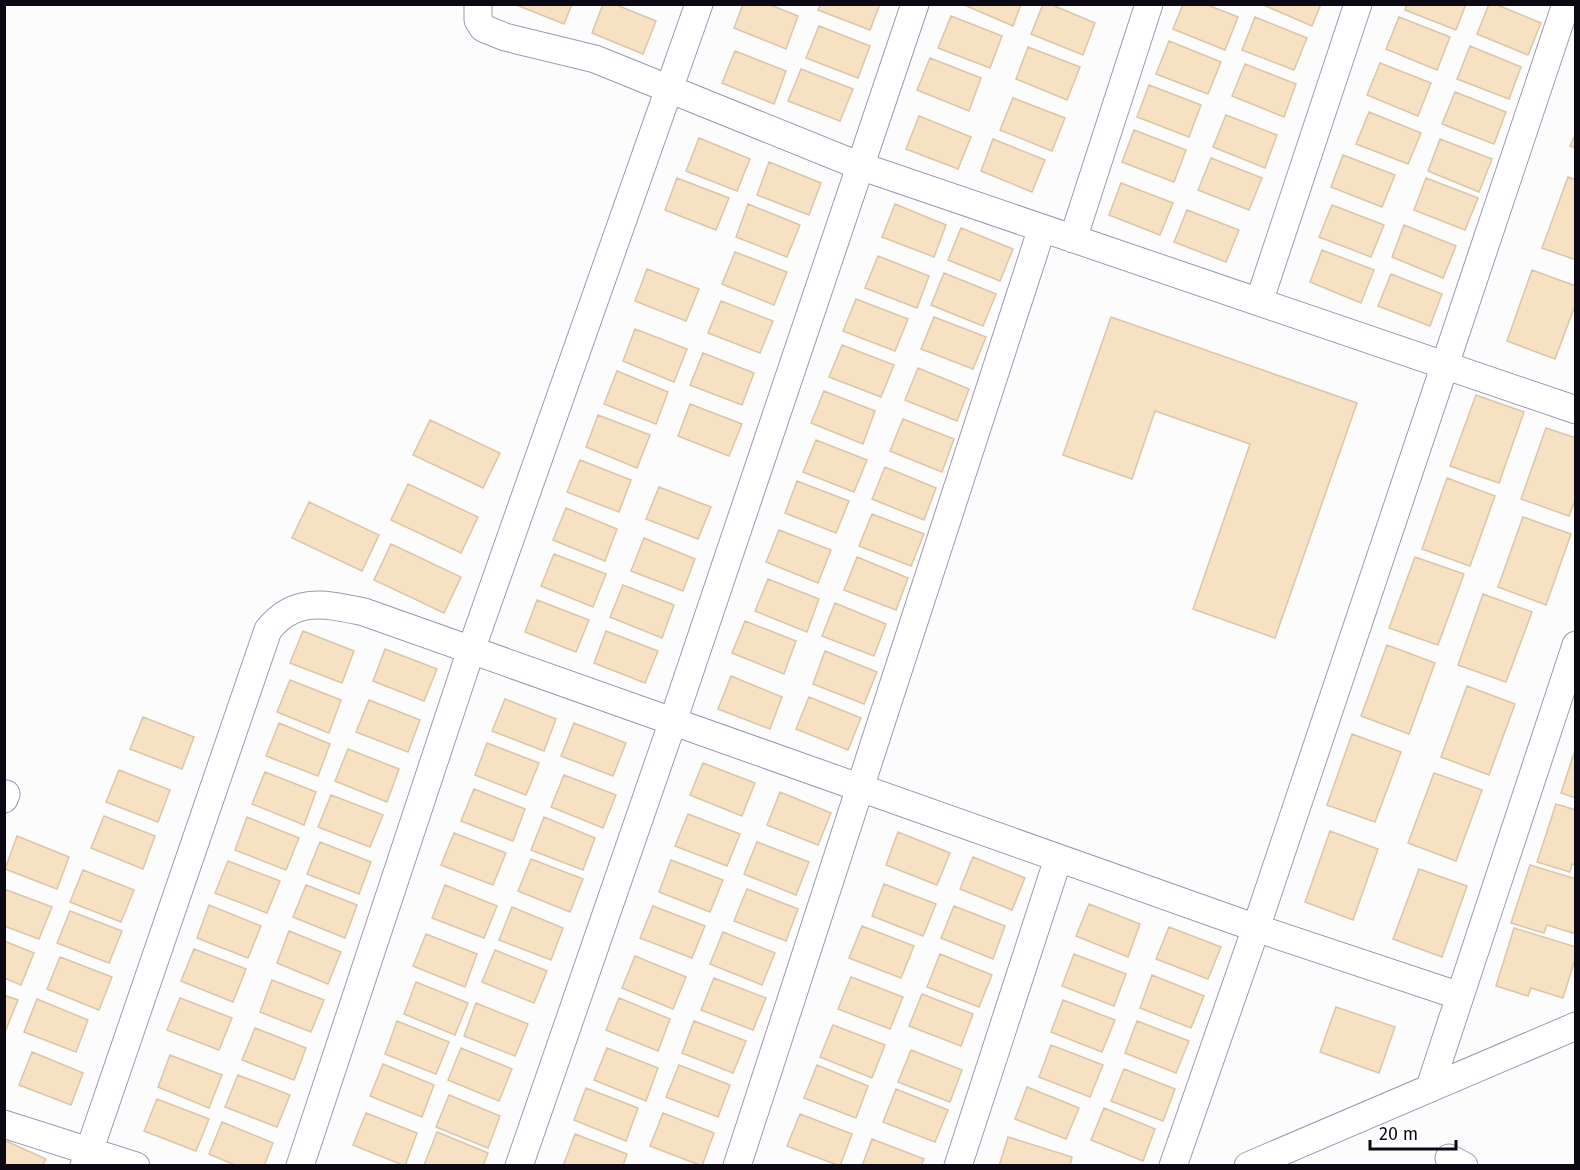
<svg xmlns="http://www.w3.org/2000/svg" width="1580" height="1170" font-family="'Fira Sans',sans-serif">
  <style>
    .building { fill: #f6e1c3; stroke: #dcc6a7; stroke-width: 1.5 }
    .lines { fill: none; stroke-linecap: round; stroke-linejoin: round }
    .minor-casing { stroke: #9e98b9; stroke-width: 29 }
    .minor { stroke: #fff; stroke-width: 27 }
  </style>
  <rect width="100%" height="100%" fill="#fbfcfb"/>
  <path class="building" d="M514,4H572L564,24Z
    M603,4H614L656,21L643,54L592,33Z
    M743,4H768L798,16L786,49L734,28Z
    M821,4H880L870,30L818,10Z
    M962,4H1021L1013,26Z
    M1043,4H1050L1095,23L1083,55L1031,34Z
    M1183,4H1205L1238,17L1225,50L1173,29Z
    M1261,4H1321L1312,26Z
    M1407,4H1466L1456,30L1405,10Z
    M1489,4H1495L1541,23L1528,55L1477,34Z
    M951,16L1002,36L990,68L938,48Z
    M1255,17L1307,38L1294,70L1242,50Z
    M1399,17L1450,37L1437,70L1386,49Z
    M819,26L870,46L858,78L806,58Z
    M1169,41L1221,62L1208,94L1156,74Z
    M1470,46L1521,67L1509,99L1457,79Z
    M1028,47L1080,67L1067,100L1016,79Z
    M735,51L786,71L774,104L722,83Z
    M930,58L981,78L969,111L917,90Z
    M1380,63L1431,83L1418,116L1367,95Z
    M1245,64L1296,84L1284,117L1232,96Z
    M801,69L853,89L840,121L788,101Z
    M1149,85L1201,105L1189,137L1137,117Z
    M1455,92L1506,112L1494,144L1442,124Z
    M1013,98L1065,118L1052,151L1000,130Z
    M1369,112L1421,133L1408,164L1356,144Z
    M1226,115L1277,135L1265,168L1213,147Z
    M919,116L971,137L958,169L906,149Z
    M1134,130L1186,150L1174,182L1122,162Z
    M1576,133V148L1570,146Z
    M699,138L750,159L737,191L686,171Z
    M993,139L1045,160L1032,192L981,171Z
    M1440,139L1492,159L1479,192L1428,171Z
    M1343,155L1395,175L1382,207L1331,187Z
    M1211,158L1262,178L1249,210L1198,190Z
    M769,162L821,183L809,215L757,195Z
    M1568,177L1576,180V260L1542,248Z
    M677,178L729,198L716,230L665,210Z
    M1426,178L1478,198L1465,230L1414,210Z
    M1121,183L1173,203L1160,235L1109,215Z
    M748,204L800,225L787,257L736,237Z
    M895,204L946,225L934,257L882,237Z
    M1332,205L1384,225L1371,257L1319,237Z
    M1187,210L1239,230L1226,262L1174,242Z
    M1404,225L1456,246L1443,278L1392,257Z
    M961,228L1013,249L1000,281L948,260Z
    M1322,250L1374,270L1361,303L1310,282Z
    M735,252L787,272L774,305L722,284Z
    M878,256L929,276L917,308L865,288Z
    M647,269L699,289L686,321L635,301Z
    M1532,270L1576,286V303L1555,359L1507,341Z
    M944,273L996,294L983,326L931,305Z
    M1391,274L1442,294L1430,326L1378,306Z
    M856,299L908,319L895,351L843,331Z
    M721,301L773,321L760,353L708,333Z
    M934,317L986,337L973,369L921,349Z
    M1111,317L1357,403L1275,638L1193,609L1250,444L1155,411L1132,479L1063,455Z
    M635,329L687,349L674,382L623,361Z
    M842,345L894,365L881,397L829,377Z
    M703,353L754,373L742,405L690,385Z
    M918,368L969,389L957,421L905,400Z
    M617,371L668,392L656,424L604,404Z
    M824,391L875,411L863,444L811,423Z
    M1476,395L1524,412L1499,483L1450,466Z
    M690,404L742,424L729,456L678,436Z
    M598,415L650,435L637,468L586,447Z
    M903,419L954,439L942,472L890,451Z
    M430,420L500,453L483,488L413,455Z
    M1546,428L1576,438V498L1569,516L1521,499Z
    M816,440L867,460L854,492L803,472Z
    M580,460L631,480L619,512L567,492Z
    M885,467L936,488L924,520L872,499Z
    M1447,478L1495,496L1470,566L1422,549Z
    M797,481L849,501L836,533L785,513Z
    M408,484L478,517L461,553L391,520Z
    M659,487L711,507L698,539L646,519Z
    M309,502L379,535L362,571L292,538Z
    M566,508L617,529L605,561L553,540Z
    M872,514L924,534L911,566L859,546Z
    M1523,517L1571,534L1546,605L1498,587Z
    M779,530L831,550L818,583L766,562Z
    M644,538L695,559L683,591L631,571Z
    M391,544L461,577L444,613L374,580Z
    M554,554L606,574L593,607L541,586Z
    M857,557L908,578L896,610L844,590Z
    M1415,557L1464,574L1438,645L1389,628Z
    M768,579L819,599L807,632L755,611Z
    M623,585L674,605L662,638L610,617Z
    M1483,594L1532,612L1506,682L1458,665Z
    M537,600L589,620L576,652L525,632Z
    M835,603L886,624L874,656L822,636Z
    M745,621L796,641L784,674L732,653Z
    M303,631L354,651L342,683L290,663Z
    M606,631L658,651L645,683L594,663Z
    M1387,645L1435,663L1409,734L1361,716Z
    M385,649L437,669L424,701L373,681Z
    M825,651L877,672L864,704L813,684Z
    M731,676L782,697L770,729L718,709Z
    M290,680L341,700L329,733L277,712Z
    M1467,686L1515,704L1489,775L1441,757Z
    M809,697L861,718L848,750L796,729Z
    M505,699L556,719L544,751L492,731Z
    M369,700L420,720L408,752L356,732Z
    M143,717L194,737L182,769L130,749Z
    M279,723L330,744L318,776L266,756Z
    M574,723L626,743L613,776L561,756Z
    M1352,734L1401,752L1375,822L1327,805Z
    M487,743L539,763L526,795L475,775Z
    M1576,747V798L1561,793Z
    M348,749L399,769L387,802L335,781Z
    M703,763L755,783L742,816L690,795Z
    M119,770L170,790L158,822L106,802Z
    M265,772L316,792L304,825L252,804Z
    M1434,773L1482,790L1456,861L1408,843Z
    M564,775L616,795L603,828L551,807Z
    M474,789L525,809L513,841L461,821Z
    M780,792L831,813L818,845L767,825Z
    M331,795L383,815L370,847L318,827Z
    M1556,804L1576,810V865L1572,864L1570,872L1537,862Z
    M688,814L740,834L727,866L675,846Z
    M104,816L155,836L143,869L91,848Z
    M247,817L299,838L286,870L235,850Z
    M544,817L595,838L583,870L531,850Z
    M1330,831L1378,849L1353,920L1305,902Z
    M898,832L950,853L937,885L886,865Z
    M454,833L506,853L493,885L441,865Z
    M17,836L69,857L57,889L5,869Z
    M320,842L371,862L359,894L307,874Z
    M757,842L809,862L796,895L744,874Z
    M973,857L1025,878L1012,910L960,889Z
    M531,859L583,879L570,912L518,891Z
    M671,860L723,880L710,912L659,892Z
    M228,861L280,881L267,913L215,893Z
    M1530,865L1576,879V934L1547,925L1544,933L1511,923Z
    M1419,869L1467,886L1442,957L1393,939Z
    M83,870L134,890L121,922L70,902Z
    M884,884L936,904L923,936L872,916Z
    M306,885L357,905L345,938L293,917Z
    M445,885L497,906L484,938L432,918Z
    M4,889L52,907L39,939L4,926Z
    M747,889L798,909L786,941L734,921Z
    M1089,904L1140,924L1128,957L1076,936Z
    M209,905L261,926L248,958L197,938Z
    M653,906L705,926L692,958L640,938Z
    M954,906L1005,926L993,959L941,938Z
    M512,907L563,928L551,960L499,940Z
    M70,911L122,931L109,963L57,943Z
    M862,926L914,946L901,978L849,958Z
    M1169,927L1221,947L1208,979L1156,959Z
    M1514,928L1576,947V956L1563,998L1531,988L1528,996L1496,986Z
    M289,931L341,952L328,984L277,963Z
    M723,932L775,953L762,985L710,964Z
    M426,934L477,954L465,987L413,966Z
    M4,941L34,953L21,985L4,978Z
    M194,949L246,969L233,1002L181,981Z
    M495,950L547,971L534,1003L482,982Z
    M940,954L992,975L979,1007L927,987Z
    M1074,954L1126,974L1114,1006L1062,986Z
    M635,956L686,977L673,1009L622,988Z
    M60,957L112,977L99,1010L47,989Z
    M1152,975L1204,996L1191,1028L1140,1008Z
    M851,977L903,997L890,1029L838,1009Z
    M714,978L766,998L753,1030L701,1010Z
    M272,980L324,1000L311,1032L260,1012Z
    M416,982L468,1003L455,1035L404,1014Z
    M922,994L973,1014L961,1046L909,1026Z
    M4,995L18,1000L5,1032H4Z
    M180,998L232,1018L219,1050L167,1030Z
    M619,998L670,1019L658,1051L606,1030Z
    M37,999L88,1020L76,1052L24,1032Z
    M1063,1000L1115,1020L1102,1052L1051,1032Z
    M476,1003L528,1024L515,1056L464,1036Z
    M1336,1007L1395,1027L1379,1073L1320,1052Z
    M397,1021L449,1042L436,1074L385,1054Z
    M694,1021L746,1041L733,1073L682,1053Z
    M1137,1021L1189,1041L1176,1073L1125,1053Z
    M833,1025L885,1045L872,1078L820,1057Z
    M255,1028L306,1048L294,1080L242,1060Z
    M1051,1045L1103,1065L1090,1097L1039,1077Z
    M461,1048L512,1069L499,1101L448,1080Z
    M607,1048L658,1068L646,1101L594,1080Z
    M911,1050L962,1070L950,1102L898,1082Z
    M32,1052L83,1073L71,1105L19,1085Z
    M170,1055L222,1075L209,1108L158,1087Z
    M383,1064L434,1085L422,1117L370,1096Z
    M679,1065L730,1085L718,1117L666,1097Z
    M817,1065L868,1086L856,1118L804,1098Z
    M1124,1069L1175,1089L1163,1121L1111,1101Z
    M238,1075L290,1095L277,1127L225,1107Z
    M1027,1087L1079,1108L1066,1139L1015,1119Z
    M586,1088L638,1108L626,1141L574,1120Z
    M896,1089L948,1110L935,1142L883,1122Z
    M449,1095L500,1116L488,1148L436,1127Z
    M157,1099L209,1119L196,1151L144,1131Z
    M1104,1108L1155,1129L1143,1161L1091,1140Z
    M366,1113L417,1133L405,1166L353,1145Z
    M663,1113L714,1133L702,1166L650,1146Z
    M800,1114L852,1134L840,1166L787,1146Z
    M222,1122L273,1143L264,1166H237L209,1154Z
    M437,1132L488,1153L483,1166L424,1165Z
    M575,1134L627,1154L623,1166H563Z
    M1008,1137L1072,1157L1070,1166H999Z
    M872,1139L924,1159L921,1166H862Z
    M4,1140L46,1159L42,1166H4Z"/>
  <g class="lines">
    <defs>
      <path id="minor" d="M478,4V20L483,28L505,37L595,59L860,166L1576,410
        M1073,239L1149,4
        M1259,302L1358,4
        M4,799L6,794
        M1430,1087L1576,645
        M4,1124L136,1166
        M1449,1158L1464,1166
        M84,1166L268,630C295,596 326,604 364,612L1256,928L1460,996
        M300,1166L471,650L699,4
        M519,1166L673,721L915,4
        M737,1166L1042,228
        M958,1166L1058,859
        M1173,1166L1256,928L1566,4
        M1248,1166L1576,1026"/>
    </defs>
    <use href="#minor" class="minor-casing"/>
    <use href="#minor" class="minor"/>
  </g>
  <rect width="1580" height="1170" fill="none" stroke="#0c0914" stroke-width="12"/>
  <path d="M1370 1140v9h86v-9" fill="none" stroke="#0c0914" stroke-width="3"/>
  <text x="1379" y="1140" font-size="18" fill="#0c0914" stroke="#ffffff" stroke-width="4.5" paint-order="stroke">20 m</text>
</svg>
